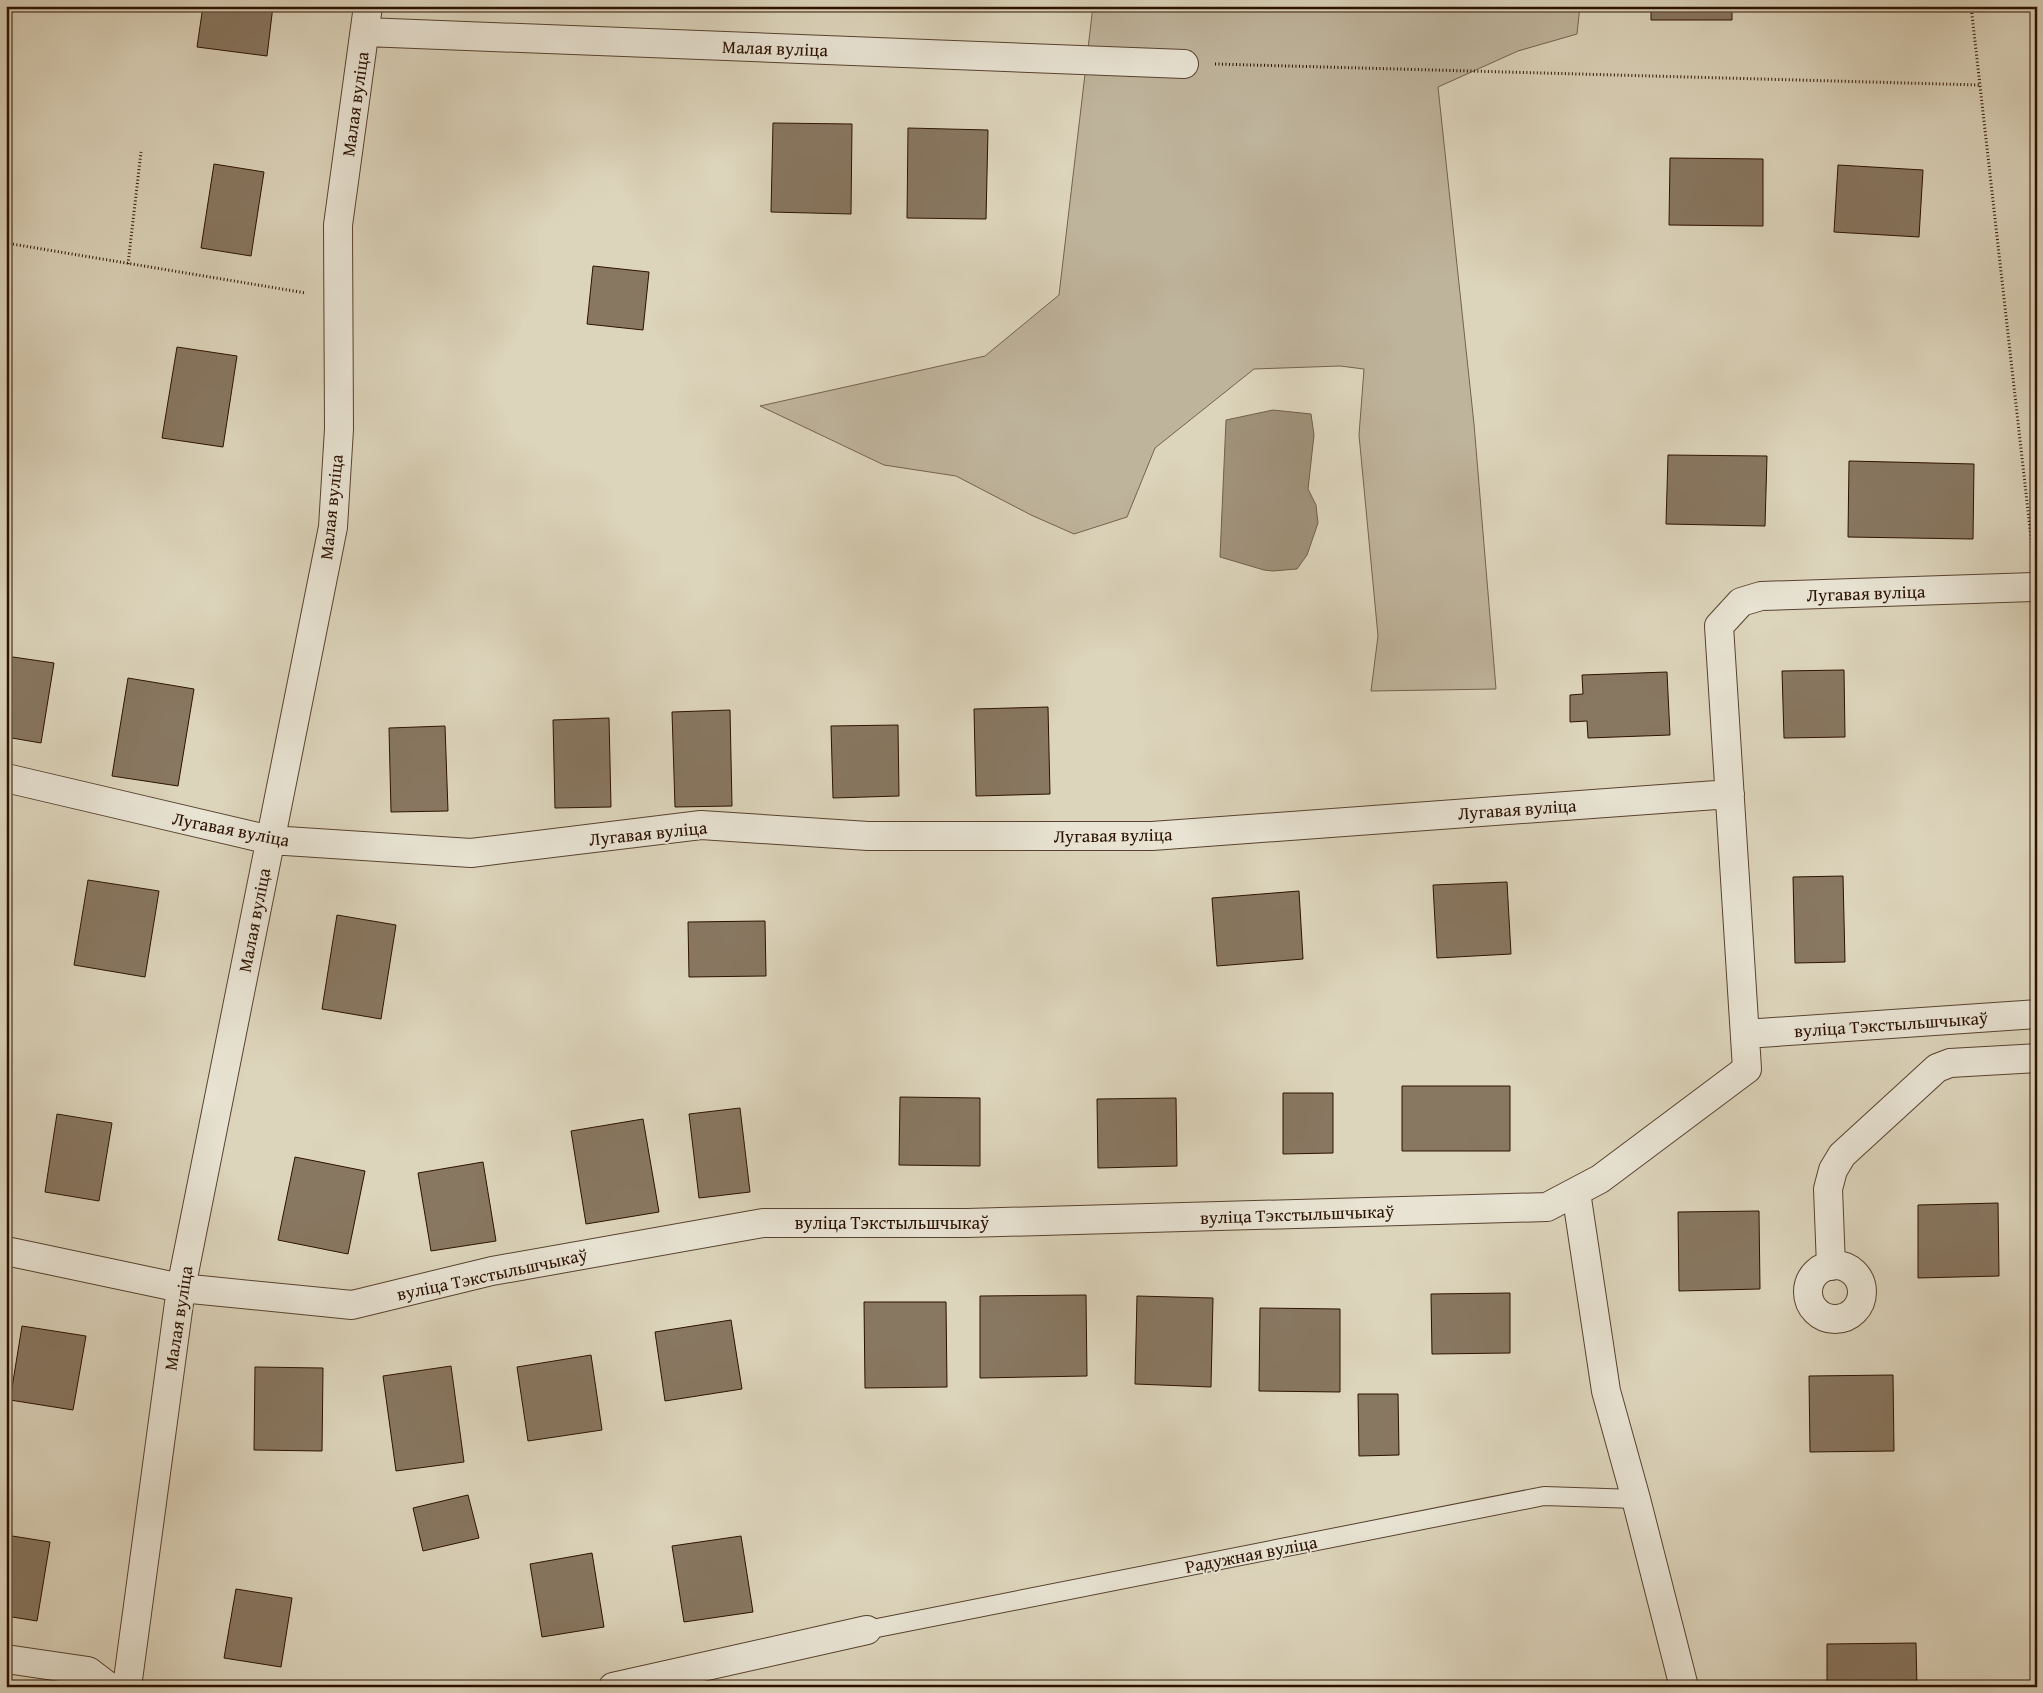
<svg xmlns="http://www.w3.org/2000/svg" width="2043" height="1693" font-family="'Gentium Book Plus',serif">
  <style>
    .green { fill: #beb39b; stroke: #75624e }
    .water { fill: #a0927b; stroke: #725f4a }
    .building { fill: #887761; stroke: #2c1200 }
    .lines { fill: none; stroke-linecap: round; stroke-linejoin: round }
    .service-casing { stroke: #58422f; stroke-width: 20 }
    .minor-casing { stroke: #58422f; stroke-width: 30 }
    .path { stroke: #2c1200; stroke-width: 3; stroke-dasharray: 1 2.5; stroke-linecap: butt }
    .service { stroke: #e8e3d3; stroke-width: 18 }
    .minor { stroke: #e8e3d3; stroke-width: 28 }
    .labels { text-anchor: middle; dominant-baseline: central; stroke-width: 4; stroke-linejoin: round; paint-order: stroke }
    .street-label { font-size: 18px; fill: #2c1200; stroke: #e8e3d3 }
  </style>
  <rect width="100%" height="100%" fill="#dcd4bb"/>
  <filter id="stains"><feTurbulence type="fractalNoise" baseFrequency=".004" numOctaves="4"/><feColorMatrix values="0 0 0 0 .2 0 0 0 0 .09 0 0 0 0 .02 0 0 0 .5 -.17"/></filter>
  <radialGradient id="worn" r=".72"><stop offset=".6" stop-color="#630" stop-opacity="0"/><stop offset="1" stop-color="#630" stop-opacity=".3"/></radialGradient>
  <path class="green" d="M1093,6H1580L1577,34L1518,51L1438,87L1474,424L1496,689L1371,691L1378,636L1359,435L1364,369L1340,366L1254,369L1155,448L1127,517L1074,534L1031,515L956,476L884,465L760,406L985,356L1059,295Z"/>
  <path class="water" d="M1273,410L1311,414L1314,435L1308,489L1316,505L1318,523L1307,555L1297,569L1273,571L1264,570L1220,557L1226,420Z"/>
  <path class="building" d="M203,6H273L267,56L197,47Z
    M1651,6H1732V20H1651Z
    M1816,6H1906V10L1815,9Z
    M773,123L852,124L851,214L771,212Z
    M908,128L988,130L986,219L907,218Z
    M1670,158L1763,159V226L1669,225Z
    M214,164L264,172L251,256L201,248Z
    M1838,165L1923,170L1919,237L1834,232Z
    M593,266L649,272L643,330L587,324Z
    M177,347L237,356L223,447L162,438Z
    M1668,455L1767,456L1765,526L1666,524Z
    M1849,461L1974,464L1973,539L1848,537Z
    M6,656L54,663L41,743L6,737Z
    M1844,670L1845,737L1784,738L1782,671Z
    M1667,672L1670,735L1588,738L1587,721L1570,722V695L1583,694L1582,675Z
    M128,678L194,689L178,786L112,776Z
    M1048,707L1050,794L976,796L974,709Z
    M730,710L732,806L675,807L672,712Z
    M609,718L611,807L555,808L553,720Z
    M898,725L899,796L833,798L831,726Z
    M445,726L448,811L391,812L389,728Z
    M1843,876L1845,962L1795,963L1793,877Z
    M88,880L159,891L145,977L74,965Z
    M1507,882L1511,954L1437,958L1433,885Z
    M1299,891L1303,959L1217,966L1212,898Z
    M337,915L396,925L381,1019L322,1009Z
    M765,921L766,976L689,977L688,922Z
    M1402,1086H1510V1151H1402Z
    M1283,1093H1333V1153L1283,1154Z
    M900,1097L980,1098V1166L899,1165Z
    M1176,1098L1177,1166L1098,1168L1097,1099Z
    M740,1108L750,1192L699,1198L689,1114Z
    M57,1114L112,1123L99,1201L45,1192Z
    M643,1119L659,1212L586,1224L571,1131Z
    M295,1157L365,1171L348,1254L278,1240Z
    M483,1162L496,1241L431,1251L418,1173Z
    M1998,1203L1999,1276L1918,1278V1205Z
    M1759,1211L1760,1289L1679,1291L1678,1212Z
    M1510,1293V1353L1432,1354L1431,1294Z
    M1086,1295L1087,1376L980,1378V1296Z
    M1137,1296L1213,1298L1211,1387L1135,1384Z
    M864,1302H946L947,1387L865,1388Z
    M1260,1308L1340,1309V1392L1259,1391Z
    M731,1320L742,1389L665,1401L655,1332Z
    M22,1326L86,1336L73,1410L10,1400Z
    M591,1355L602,1430L528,1441L517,1367Z
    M451,1366L464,1462L396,1471L383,1376Z
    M255,1367L323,1368L322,1451L254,1450Z
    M1893,1375L1894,1451L1810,1452L1809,1376Z
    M1358,1394H1398L1399,1455L1359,1456Z
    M468,1495L479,1538L423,1551L413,1508Z
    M6,1535L50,1542L37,1621L6,1616Z
    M741,1536L753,1612L684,1622L672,1546Z
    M592,1553L604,1627L542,1637L530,1564Z
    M236,1589L292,1598L281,1667L224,1658Z
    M1916,1643L1917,1687H1827V1644Z"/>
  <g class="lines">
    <defs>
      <path id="service" d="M867,1630L1544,1496L1636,1499"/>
      <path id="minor" d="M365,32L1184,64
        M6,778L270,840L471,853L701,825L868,836H1152L1730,794
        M1745,1034L2037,1014
        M1576,1192L1606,1391L1636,1499L1684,1687
        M6,1251L181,1288L352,1305L492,1271L763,1223H967L1547,1207L1600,1179L1747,1069L1719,626L1741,602L1761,596L2037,587
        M1808 1292a27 27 0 1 1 54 0a27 27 0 1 1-54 0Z
        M1831,1266L1828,1189L1833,1170L1842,1155L1937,1068L1950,1063L2037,1058
        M6,1659L88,1671L109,1687
        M127,1687L181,1288L333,527L339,429L338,225L368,6
        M613,1687L867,1630"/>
    </defs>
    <use href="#service" class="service-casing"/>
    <use href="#minor" class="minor-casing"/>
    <path class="path" d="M1971,6L2033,555
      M1215,64L1979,85
      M6,243L306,293
      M128,264L141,152"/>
    <use href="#service" class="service"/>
    <use href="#minor" class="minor"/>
  </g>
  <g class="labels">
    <g class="street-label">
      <text transform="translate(775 48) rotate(2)">Малая вуліца</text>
      <text transform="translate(355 104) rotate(-82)">Малая вуліца</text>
      <text transform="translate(331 507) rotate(-84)">Малая вуліца</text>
      <text transform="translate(1866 593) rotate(-2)">Лугавая вуліца</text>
      <text transform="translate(1517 809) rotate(-4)">Лугавая вуліца</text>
      <text transform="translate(231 829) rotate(11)">Лугавая вуліца</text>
      <text transform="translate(648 833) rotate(-6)">Лугавая вуліца</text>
      <text transform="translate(1113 835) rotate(-1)">Лугавая вуліца</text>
      <text transform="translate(254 920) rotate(-79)">Малая вуліца</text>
      <text transform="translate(1891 1024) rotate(-4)">вуліца Тэкстыльшчыкаў</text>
      <text transform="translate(1297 1214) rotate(-2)">вуліца Тэкстыльшчыкаў</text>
      <text x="892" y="1222">вуліца Тэкстыльшчыкаў</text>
      <text transform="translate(492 1274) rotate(-12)">вуліца Тэкстыльшчыкаў</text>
      <text transform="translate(178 1318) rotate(-81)">Малая вуліца</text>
      <text transform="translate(1251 1554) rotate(-11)">Радужная вуліца</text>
    </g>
  </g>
  <rect width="2043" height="1693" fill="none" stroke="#dcd4bb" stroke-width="25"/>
  <rect x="8" y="8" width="2028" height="1678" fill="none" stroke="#2c1200" stroke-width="2.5"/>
  <rect x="12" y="12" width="2018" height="1668" fill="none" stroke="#2c1200"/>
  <rect width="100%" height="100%" filter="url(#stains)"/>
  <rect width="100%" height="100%" fill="url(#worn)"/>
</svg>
